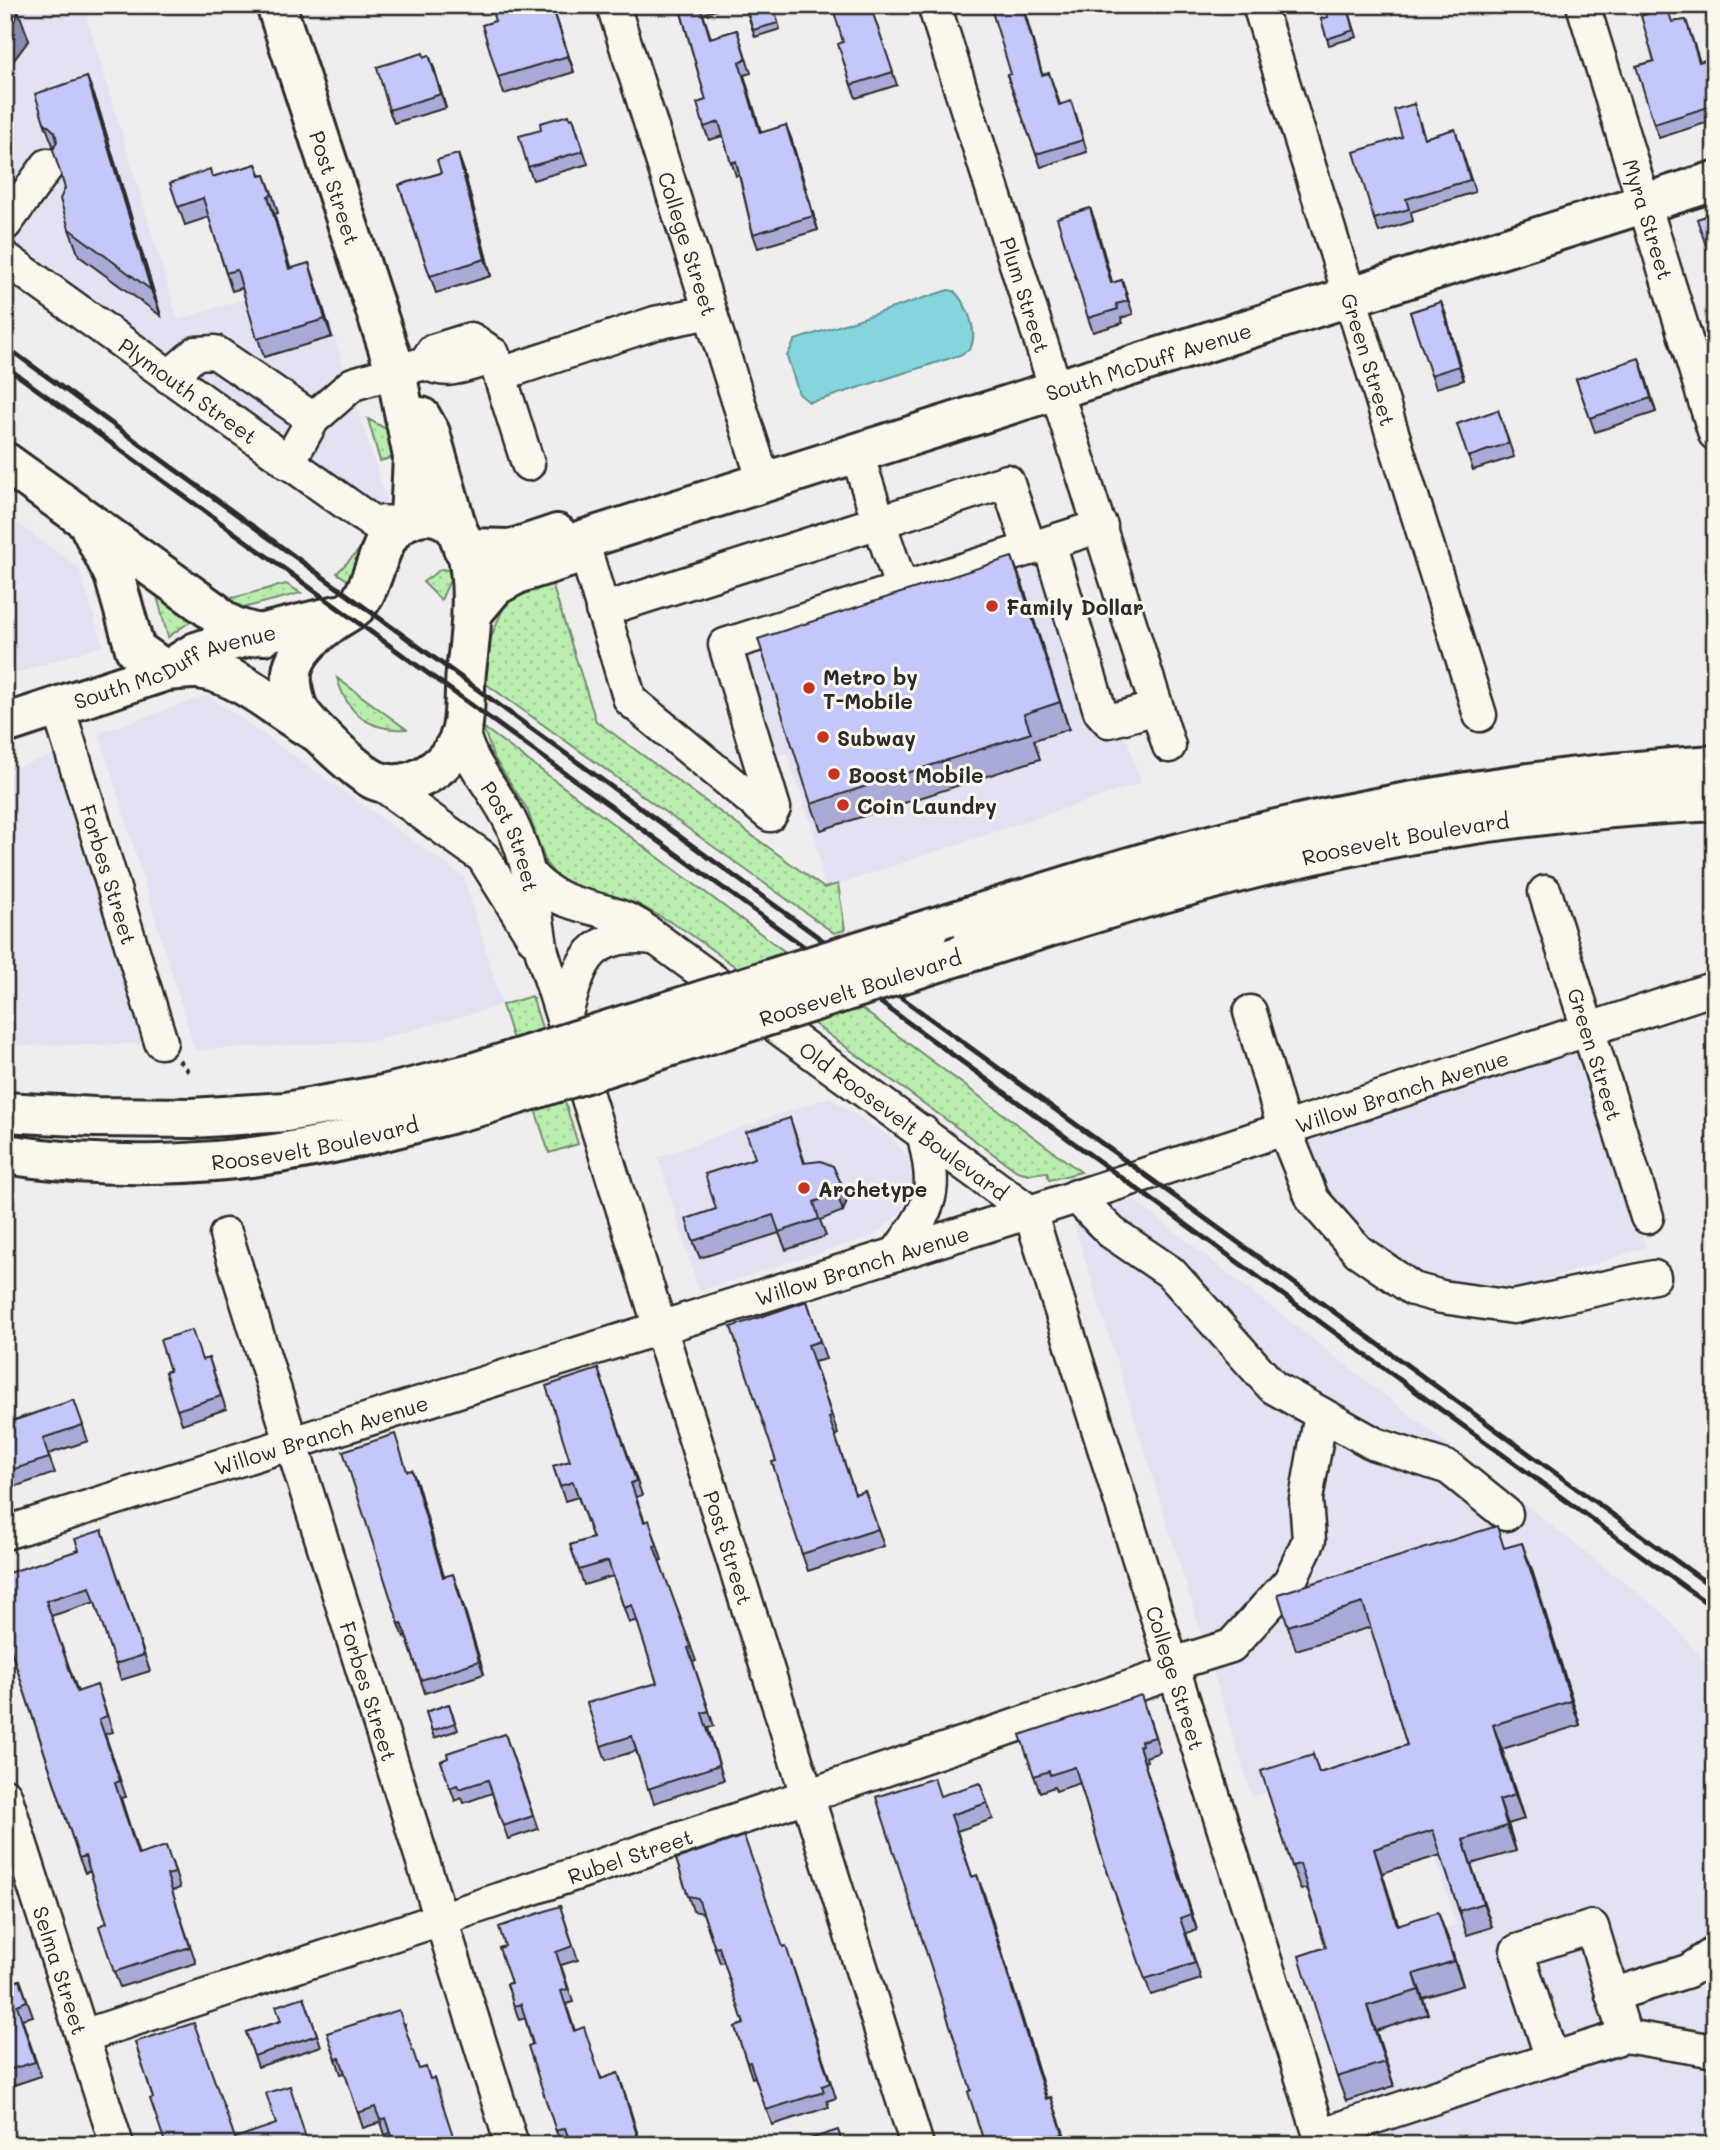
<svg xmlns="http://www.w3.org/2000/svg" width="1720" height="2150" font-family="Mali,sans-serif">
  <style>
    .built { fill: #e3e2f2 }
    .grass { fill: url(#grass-dots); stroke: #728c6d; stroke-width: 2 }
    .water { fill: #84d6dc; stroke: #609295; stroke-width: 2 }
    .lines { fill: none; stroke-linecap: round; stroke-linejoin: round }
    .minor-casing { stroke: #2b2b2b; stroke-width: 37 }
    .major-casing { stroke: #2b2b2b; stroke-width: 44 }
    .highway-casing { stroke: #2b2b2b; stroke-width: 44 }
    .path { stroke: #2b2b2b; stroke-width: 4.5; stroke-dasharray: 5 5; stroke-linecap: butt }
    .minor { stroke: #fbf7ec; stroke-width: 32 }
    .major { stroke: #fbf7ec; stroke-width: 38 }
    .highway { stroke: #fbf7ec; stroke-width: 38 }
    .rail { stroke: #2b2b2b; stroke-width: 5 }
    .highway-bridge-casing { stroke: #2b2b2b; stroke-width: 44; stroke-linecap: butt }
    .highway-bridge { stroke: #fbf7ec; stroke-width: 38 }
    .wall { fill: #a9abd6; stroke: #2b2b2b; stroke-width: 2 }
    .shaded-wall { fill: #898bae; stroke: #2b2b2b; stroke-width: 2 }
    .building { fill: #c4c7f9; stroke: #2b2b2b; stroke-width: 2 }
    .poi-dot { fill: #c8321e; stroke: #fbf7ec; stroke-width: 2.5 }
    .labels { text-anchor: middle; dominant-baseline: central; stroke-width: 6; stroke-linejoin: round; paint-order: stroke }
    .street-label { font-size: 21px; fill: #2b2b2b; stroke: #fbf7ec }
    .poi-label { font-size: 21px; font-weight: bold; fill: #2b2b2b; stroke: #fbf7ec; text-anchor: start }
  </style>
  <defs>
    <pattern id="grass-dots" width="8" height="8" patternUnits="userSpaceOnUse" patternTransform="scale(1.75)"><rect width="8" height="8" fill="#baeeaf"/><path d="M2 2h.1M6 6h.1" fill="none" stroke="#a0cc97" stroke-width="1.8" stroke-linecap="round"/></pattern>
  </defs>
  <rect width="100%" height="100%" fill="#f0edef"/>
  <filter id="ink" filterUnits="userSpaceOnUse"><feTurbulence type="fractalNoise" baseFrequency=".0143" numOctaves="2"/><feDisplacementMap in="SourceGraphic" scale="14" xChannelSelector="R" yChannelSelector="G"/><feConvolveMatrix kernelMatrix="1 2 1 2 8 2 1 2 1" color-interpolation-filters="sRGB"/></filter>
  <g filter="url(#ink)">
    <path class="built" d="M5,5H83L178,320L315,276L387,501L371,506L5,241Z
      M5,514L79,568L103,645L5,677Z
      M1068,553L1141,783L825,889L815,837L787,753L778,755L747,655Z
      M208,695L464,877L502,1005L373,1041L195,1050L99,733Z
      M56,754L147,1044L5,1046V771Z
      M1582,1047L1646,1247L1492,1298L1430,1288L1366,1247L1322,1195L1297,1135Z
      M829,1097L891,1137L908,1156L914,1179L902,1211L873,1236L699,1291L658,1157Z
      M1133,1199L1660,1610L1715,1672V2137L1692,2145H1360L1303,1972L1456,1925L1402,1749L1252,1797L1074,1224Z"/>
    <path class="grass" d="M368,419L388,430L401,455L380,461Z
      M358,551L363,554L353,579L349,581L337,573Z
      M441,569L448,570L451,578L441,600L423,582Z
      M211,584L232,598L286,584L301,593L243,608L210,586Z
      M552,584L596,721L824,888L838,884L845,930L834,933L482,681L491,637L506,601Z
      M156,592L201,614L168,637Z
      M337,678L406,729C368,731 347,713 337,678Z
      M483,727L1081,1172L1049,1180L1047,1172L1029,1174L1017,1171L686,931L636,903L596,897L558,878L546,863L527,809L493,756Z
      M532,996L578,1144L549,1153L502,1005Z"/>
    <path class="water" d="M948,290L954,291C967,304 979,332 970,349L960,355L823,399L809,402L799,394L787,356L795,340Z"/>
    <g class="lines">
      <defs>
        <g id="minor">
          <path id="s1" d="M613,5L764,482"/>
          <path id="s2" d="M934,5L1169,746"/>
          <path id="s3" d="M1259,5L1480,715"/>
          <path id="s4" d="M1583,5L1715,434"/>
          <path d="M5,224L48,165"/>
          <path id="s5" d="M5,258L372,522L405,523"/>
          <path d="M493,354L528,464"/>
          <path d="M501,374L655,323L710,312"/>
          <path d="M169,377L196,353L215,352L313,419"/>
          <path d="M856,451L879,522L1007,481L1030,549"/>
          <path d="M288,463L313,419L353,384L425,363L433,351L471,339L486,349L478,362C457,368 445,373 425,363"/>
          <path d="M582,540L630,700L770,815L774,808L725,645L1101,526"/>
          <path d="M1049,543L1100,711L1109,721L1157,708"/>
          <path d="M602,610L879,522L902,589"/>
          <path id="s6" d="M58,707L161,1042"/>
          <path id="s7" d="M462,729C469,766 497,791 512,825C531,864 535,909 542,952L917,2145"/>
          <path d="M377,781L483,857L534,939"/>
          <path id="s8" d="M529,874C563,913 601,902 639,926L1030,1212"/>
          <path id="s9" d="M1545,892L1647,1217"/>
          <path d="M1250,1012L1284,1128L1313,1200L1358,1251L1413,1289L1442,1297L1513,1307L1654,1277"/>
          <path d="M564,1021C580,964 585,931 654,938"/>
          <path d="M1076,1196L1111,1232L1170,1272L1273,1387L1375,1444L1449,1468L1506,1514"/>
          <path id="s10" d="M1030,1212L1323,2145"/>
          <path id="s11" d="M226,1235L512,2145"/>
          <path d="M896,1254C933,1203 938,1195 923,1132"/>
          <path id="s12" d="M5,1533L1030,1212L1715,988"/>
          <path d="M1173,1664L1231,1646L1290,1581L1309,1540L1306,1499L1321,1414"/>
          <path id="s13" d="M5,1795L117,2145"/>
          <path d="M1612,1995L1688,1971L1715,1953"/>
          <path id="s14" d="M83,2036L441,1919L1175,1672"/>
          <path d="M1552,2059L1625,2036L1715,2051"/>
          <path d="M1320,2135L1552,2059L1517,1951L1592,1927L1625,2036"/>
        </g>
        <g id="major">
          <path id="s15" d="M276,5L396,372L413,457L410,519"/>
          <path d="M421,417L430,433L460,539"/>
          <path d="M5,462L213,611C228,628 242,630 264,635"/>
          <path d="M425,515C488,511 471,635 466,671C464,690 466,710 462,729C455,763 412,794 377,781C360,775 313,729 302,715C293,703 289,677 294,664C300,648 320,630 334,621C342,615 353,611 359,603C382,571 375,521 425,515Z"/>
          <path d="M90,527L114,575L135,649L166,671"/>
          <path d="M463,548L512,549L557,534"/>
          <path id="s16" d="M474,611L495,586L519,573L568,558L582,540L1715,181"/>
          <path d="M166,671C178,671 193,667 204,670C246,678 277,711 315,731"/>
          <path id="s17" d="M5,724L166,671L196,652L226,642L338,615"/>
        </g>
        <g id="highway">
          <path d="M929,929C1010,904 1091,877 1172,855C1350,807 1531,776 1715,765"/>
          <path id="s18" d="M961,955C1093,912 1225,872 1361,844C1477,820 1597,807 1715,801"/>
          <path d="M5,1112L95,1117L192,1118L286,1112L383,1095L472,1073"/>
          <path id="s19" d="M5,1154C107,1170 217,1167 318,1146C374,1135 429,1119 484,1105"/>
        </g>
      </defs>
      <use href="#minor" class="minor-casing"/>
      <use href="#major" class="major-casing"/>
      <use href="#highway" class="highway-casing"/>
      <path class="path" d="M179,1060L189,1072"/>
      <use href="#minor" class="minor"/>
      <use href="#major" class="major"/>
      <use href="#highway" class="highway"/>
      <path class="rail" d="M5,346L1715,1589
        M5,366L1715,1609"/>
      <defs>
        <g id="highway-bridge">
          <path d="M472,1073L929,929"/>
          <path id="s20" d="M484,1105L961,955"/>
        </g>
      </defs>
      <use href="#highway-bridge" class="highway-bridge-casing"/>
      <use href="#highway-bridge" class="highway-bridge"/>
    </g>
    <path class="wall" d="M552,5L574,72L504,94L498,77Z
      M676,5H729V6L703,14L711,38L737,30L751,73L744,75L761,132L791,138L818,230L758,248L753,234L739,175L736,176L723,136L709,140L704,127L706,100L680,9H677Z
      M745,5H773L780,29L755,37Z
      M870,5L897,85L856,98L851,85L843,42Z
      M1347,5L1357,37L1329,45L1321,19L1328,17Z
      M1686,20L1700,62L1715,57V120L1659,138L1654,124V61L1673,22Z
      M424,57L434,68L446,108L394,123L389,110Z
      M1049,73L1060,104L1076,114L1087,152L1041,167L1007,75H1043Z
      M87,77L97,103L161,316L79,256L69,229L65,188L54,148L44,122Z
      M1414,104L1425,138L1455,129L1475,192L1411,212L1413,221L1379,232L1374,219Z
      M573,118L588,164L533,180L528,167L541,130Z
      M458,154L464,171L491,276L436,293L399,185L441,173Z
      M256,164L261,176L265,175L272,193L278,213L274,214L290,269L309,263L332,337L264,357L242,288L232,291L226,273L209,217L185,225L170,183L212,177Z
      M1090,208L1112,283L1122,280L1133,314L1121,318L1123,323L1093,332L1088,318Z
      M1441,302L1446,315L1464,380L1436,388L1410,312Z
      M1644,372L1656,412L1595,432L1576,379Z
      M1498,410L1514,457L1473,470L1457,424Z
      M1022,583L1069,729L1034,740L1040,759L821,830L811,804Z
      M5,648L9,661L5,662Z
      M790,1118L805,1163L841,1183L847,1200L843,1211L820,1220L826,1236L786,1250L779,1233L700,1258L693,1241L755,1158Z
      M807,1301L826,1359L814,1362L838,1434L835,1435L855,1494L865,1491L884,1546L808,1571L802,1554L776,1461Z
      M209,1358L226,1409L182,1424L165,1372Z
      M598,1369L642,1495L636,1497L645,1522L654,1535L662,1560L659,1561L696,1661L693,1662L714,1726L708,1728L724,1780L654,1803L636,1751L606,1760L601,1746L657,1683L637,1620L629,1623L613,1576L584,1585L570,1545L593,1538L578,1497L565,1501L553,1466L570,1461Z
      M74,1400L88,1441L48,1454L55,1473L5,1490V1415L8,1422Z
      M408,1471L417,1483L444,1577L458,1588L484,1674L425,1693L406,1636L404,1637L399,1624Z
      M102,1530L150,1671L121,1680L95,1602L51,1616L78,1692L97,1685L113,1732L105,1734L126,1797L121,1798L139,1855L172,1862L180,1888L172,1891L196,1963L120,1987L114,1972L107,1923L90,1871L85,1873L79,1858L5,1632L79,1550Z
      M1505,1548L1531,1567L1580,1725L1502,1749L1524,1819L1508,1824L1516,1851L1471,1864L1492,1927L1467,1935L1441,1855L1382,1873L1398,1924L1447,1936L1463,1985L1423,1998L1428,2014L1376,2031L1394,2086L1346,2101L1337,2077L1326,1947L1307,1888L1301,1890L1292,1866L1313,1755L1319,1773L1407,1745L1371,1627L1296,1650L1288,1626Z
      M449,1704L458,1730L434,1738L426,1712Z
      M1147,1711L1160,1752L1146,1757L1147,1761L1144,1762L1197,1930L1186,1933L1201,1979L1151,1995L1103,1859L1080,1783L1056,1791L1054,1787L1040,1792L1034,1776Z
      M505,1734L538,1829L508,1839L492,1793L464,1803L462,1798L455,1801L441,1761Z
      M941,1796L986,1799L993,1819L957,1831L972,1876L983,1891L1047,2098L1051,2097L1068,2145H985L971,2090Z
      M676,1859L783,1947L791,1961L836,2098L827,2101L829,2107L772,2125L755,2077L752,2078L735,2027L744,2024L724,1962L720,1963L703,1913L693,1911Z
      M560,1906L578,1960L561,1965L573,2002L566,2004L575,2031L602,2079L618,2073L641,2145H571L570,2141L561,2144L556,2131L525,2018L519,2020L507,1984L511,1983L505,1946Z
      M5,1966L11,1983L20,1980L33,2016L22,2019L41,2076L5,2088Z
      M304,1997L321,2046L258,2067L246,2032L281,2021Z
      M405,2024L391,2133L385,2135L381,2122L363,2128L345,2073L341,2074L336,2059Z"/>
    <path class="shaded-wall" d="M552,5L574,72L568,56Z
      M1022,5H1023L1046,88L1042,75Z
      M19,13L29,40L5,72V33Z
      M429,55L434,68L446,108L441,94Z
      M87,77L97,103L161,316L151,290Z
      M786,125L791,138L818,230L813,216Z
      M458,154L464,171L491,276L485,259Z
      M268,196L274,214L296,287L289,269Z
      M1090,208L1095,221L1116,296L1111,283Z
      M309,263L315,281L332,337L325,319Z
      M1441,302L1446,315L1464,380L1459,366Z
      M1639,358L1644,372L1656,412L1651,398Z
      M1012,557L1022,583L1069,729L1060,702Z
      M841,1183L847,1200L843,1211L837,1194Z
      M412,1470L417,1483L448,1591L443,1577Z
      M1522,1543L1531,1567L1580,1725L1571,1701Z
      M453,1574L458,1588L484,1674L479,1661Z
      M1493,1725L1502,1749L1524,1819L1515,1795Z
      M1139,1746L1144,1762L1197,1930L1191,1914Z
      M1499,1800L1508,1824L1516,1851L1507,1826Z
      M1463,1840L1492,1927L1483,1903Z
      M1374,1849L1382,1873L1406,1949L1397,1925Z
      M977,1875L983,1891L1052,2115L1046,2099Z
      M1438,1912L1447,1936L1463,1985L1454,1961Z
      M1414,1974L1423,1998L1428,2014L1419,1990Z
      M1367,2006L1376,2031L1394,2086L1385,2062Z
      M618,2073L623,2087L641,2145H640Z"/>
    <path class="building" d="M5,5H9L19,13L5,33Z
      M490,5H552L568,56L498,77L482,25L495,21Z
      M679,5H700L710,38L737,30L746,59L739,62L760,133L786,125L813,216L753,234L736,161L731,163L719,122L704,127L697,103L706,100Z
      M745,5H773L778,23L753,30Z
      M832,5H870L893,72L851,85L838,44L843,42Z
      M990,5H1022L1042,75L1049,73L1059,105L1071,101L1083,140L1036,154L1007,75L1011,74Z
      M1325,5H1347L1354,30L1327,39L1321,19L1328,17Z
      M1667,7L1672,22L1686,20L1699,62L1715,57V105L1654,124L1636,66L1654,61L1641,16Z
      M423,53L424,57L429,55L441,94L389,110L377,67Z
      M87,77L151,290L69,229L60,199L65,188L53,150L57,141L55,132L44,122L35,94Z
      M1414,104L1424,138L1455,129L1470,180L1406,199L1409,209L1374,219L1354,152L1402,137L1394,110Z
      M569,115L570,119L573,118L583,151L528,167L519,136L541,130L540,123Z
      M458,154L485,259L430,276L399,185L441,173L437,160Z
      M256,164L260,176L265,175L272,195L268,196L289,269L309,263L325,319L257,339L237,270L226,273L203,198L178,207L170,183L210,169L212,177Z
      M1090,208L1111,283L1122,280L1128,301L1116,304L1118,309L1088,318L1057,218Z
      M1715,213V273L1697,219Z
      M1441,302L1459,366L1431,375L1410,312Z
      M1639,358L1651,398L1590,418L1576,379Z
      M1498,410L1509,443L1468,457L1457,424Z
      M1012,557L1060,702L1024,714L1031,733L811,804L758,639Z
      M790,1118L804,1163L821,1161L833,1166L841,1183L837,1194L814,1202L819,1219L779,1232L773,1215L693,1241L686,1219L716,1209L705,1174L755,1158L746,1132Z
      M807,1301L820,1341L808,1345L832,1417L829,1418L855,1494L865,1491L878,1529L802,1554L772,1462L776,1461L731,1327Z
      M192,1330L202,1360L209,1358L221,1396L177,1410L165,1372L170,1371L160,1340Z
      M598,1369L636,1481L631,1483L644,1522L649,1520L657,1545L654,1546L691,1647L688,1648L709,1711L702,1713L719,1765L648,1789L632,1736L601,1746L587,1703L657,1683L632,1605L624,1608L608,1561L579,1570L570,1545L593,1538L573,1482L560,1486L553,1466L570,1461L546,1386Z
      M74,1400L83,1425L43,1438L49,1458L5,1472V1416L7,1423Z
      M395,1434L407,1471L412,1470L443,1577L453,1574L479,1661L421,1680L402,1623L399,1624L343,1451Z
      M1497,1526L1504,1548L1522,1543L1571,1701L1493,1725L1515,1795L1499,1800L1507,1826L1463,1840L1483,1903L1459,1911L1433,1830L1374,1849L1397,1925L1438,1912L1454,1961L1414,1974L1419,1990L1367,2006L1385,2062L1337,2077L1299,1956L1326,1947L1300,1864L1292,1866L1261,1771L1313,1755L1319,1773L1407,1745L1363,1603L1288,1626L1278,1594Z
      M102,1530L144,1655L115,1664L90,1587L46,1601L77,1692L97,1685L107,1716L99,1719L120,1781L115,1783L138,1855L166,1846L175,1873L167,1875L190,1947L114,1972L99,1926L107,1923L85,1856L79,1858L5,1632V1574L79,1550L75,1539Z
      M1141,1695L1155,1737L1141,1741L1142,1745L1139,1746L1191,1914L1180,1918L1195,1963L1145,1979L1103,1859L1075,1767L1050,1775L1049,1771L1034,1776L1020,1735Z
      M449,1704L455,1723L432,1731L426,1712Z
      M505,1734L533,1816L503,1826L488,1780L459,1789L457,1785L450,1788L441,1761L448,1758L447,1753Z
      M934,1778L940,1796L980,1783L987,1803L951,1815L972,1877L977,1875L1046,2099L1051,2097L1063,2134L1035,2143V2145H985L968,2092L971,2090L876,1797Z
      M744,1836L783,1947L786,1946L830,2083L822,2086L824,2092L766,2110L750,2062L747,2063L735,2027L744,2024L719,1947L715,1948L698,1898L688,1896L676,1859Z
      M560,1906L573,1946L556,1952L568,1989L561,1991L574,2031L584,2027L601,2079L618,2073L640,2145H571L565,2128L556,2131L528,2046L533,2044L521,2004L514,2006L507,1984L511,1983L499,1948L505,1946L499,1927Z
      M5,1969L10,1984L20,1980L27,2001L17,2005L35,2062L5,2071Z
      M304,1997L317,2035L254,2056L246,2032L281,2021L276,2006Z
      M399,2010L419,2069L426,2067L430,2079L434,2078L456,2145H395L386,2118L380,2120L375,2107L358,2113L340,2058L336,2059L327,2033Z
      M194,2023L235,2138L276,2124L266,2093L290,2086L308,2145H166L150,2099L153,2098L135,2042Z
      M838,2130L843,2145H802L801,2142Z"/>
  </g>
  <g class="poi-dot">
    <circle cx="992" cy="606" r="7"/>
    <circle cx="809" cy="688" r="7"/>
    <circle cx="823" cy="737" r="7"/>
    <circle cx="834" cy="774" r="7"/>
    <circle cx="843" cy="805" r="7"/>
    <circle cx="804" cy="1188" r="7"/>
  </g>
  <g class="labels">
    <g class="street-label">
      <text stroke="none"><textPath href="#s15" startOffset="192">Post Street</textPath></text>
      <text stroke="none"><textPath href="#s4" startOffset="224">Myra Street</textPath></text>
      <text stroke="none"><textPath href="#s1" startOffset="250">College Street</textPath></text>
      <text stroke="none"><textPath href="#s2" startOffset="304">Plum Street</textPath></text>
      <text stroke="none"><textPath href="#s16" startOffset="728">South McDuff Avenue</textPath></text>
      <text stroke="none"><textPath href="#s3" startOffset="371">Green Street</textPath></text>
      <text stroke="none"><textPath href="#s5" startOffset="226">Plymouth Street</textPath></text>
      <text stroke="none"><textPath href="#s17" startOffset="180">South McDuff Avenue</textPath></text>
      <text stroke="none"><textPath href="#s7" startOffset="119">Post Street</textPath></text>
      <text stroke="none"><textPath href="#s18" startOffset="460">Roosevelt Boulevard</textPath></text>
      <text stroke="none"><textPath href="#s6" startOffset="175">Forbes Street</textPath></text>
      <text stroke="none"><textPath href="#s20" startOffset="394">Roosevelt Boulevard</textPath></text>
      <text stroke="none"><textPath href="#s9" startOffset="170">Green Street</textPath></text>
      <text stroke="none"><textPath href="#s12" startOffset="1465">Willow Branch Avenue</textPath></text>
      <text stroke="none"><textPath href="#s8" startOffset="452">Old Roosevelt Boulevard</textPath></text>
      <text stroke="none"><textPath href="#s19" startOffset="312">Roosevelt Boulevard</textPath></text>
      <text stroke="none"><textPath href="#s12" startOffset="898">Willow Branch Avenue</textPath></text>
      <text stroke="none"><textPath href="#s12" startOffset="331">Willow Branch Avenue</textPath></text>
      <text stroke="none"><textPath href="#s7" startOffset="864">Post Street</textPath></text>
      <text stroke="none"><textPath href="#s10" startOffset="488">College Street</textPath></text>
      <text stroke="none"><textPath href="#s11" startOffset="478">Forbes Street</textPath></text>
      <text stroke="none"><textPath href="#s14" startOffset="576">Rubel Street</textPath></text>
      <text stroke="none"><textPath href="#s13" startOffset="184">Selma Street</textPath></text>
    </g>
    <g class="poi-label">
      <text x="1006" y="606">Family Dollar</text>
      <text x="823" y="676">Metro by<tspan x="823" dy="24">T-Mobile</tspan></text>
      <text x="837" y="737">Subway</text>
      <text x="848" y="774">Boost Mobile</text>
      <text x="857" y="805">Coin Laundry</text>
      <text x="818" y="1188">Archetype</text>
    </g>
  </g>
  <rect width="1720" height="2150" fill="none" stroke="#fbf7ec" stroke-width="28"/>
  <rect x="14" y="14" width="1692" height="2122" fill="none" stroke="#2b2b2b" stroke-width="2.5" filter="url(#ink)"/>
</svg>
